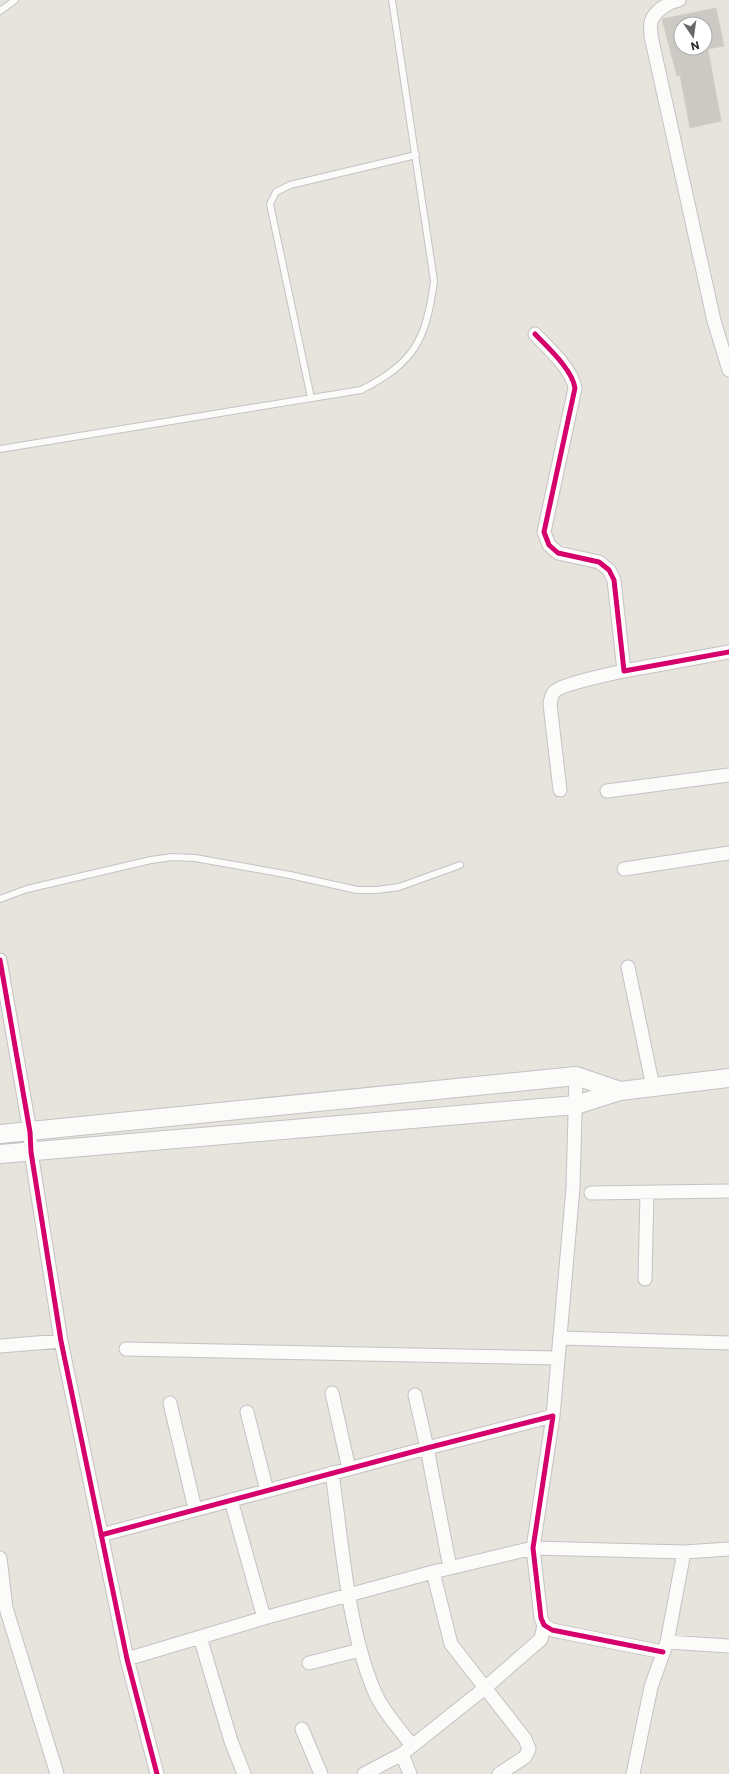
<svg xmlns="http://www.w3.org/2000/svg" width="729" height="1774" font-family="Commissioner,sans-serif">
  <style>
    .building { fill: #ccc9c4; stroke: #d2cfc9; fill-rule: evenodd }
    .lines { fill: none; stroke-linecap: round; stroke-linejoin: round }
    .service-casing { stroke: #c4c2c3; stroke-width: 8 }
    .minor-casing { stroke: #c4c2c3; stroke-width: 15 }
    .secondary-casing { stroke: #c4c2c3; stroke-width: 20 }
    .service { stroke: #fbfbfa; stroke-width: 6 }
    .minor { stroke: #fbfbfa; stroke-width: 13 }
    .secondary { stroke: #fbfbfa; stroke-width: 18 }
    .cycleway-casing { stroke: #fff; stroke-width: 8 }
    .cycleway { stroke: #d6006c; stroke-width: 5 }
  </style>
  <rect width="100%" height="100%" fill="#e7e3dd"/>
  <path class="building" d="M716,8L724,46L708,49L721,121L690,128L680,75L677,76L662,19ZM681,24H705V48H681Z"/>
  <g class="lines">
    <defs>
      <path id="service" d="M0,11L15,0
        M311,398L270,204L276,192L290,185L416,155
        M0,449L361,390C416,362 426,339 434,281L392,0
        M0,899L27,889L151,860L172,857L195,858L290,875L357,890H377L399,887L460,865"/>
      <path id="minor" d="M679,0C669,2 654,11 651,22C650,26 651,31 651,36L714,321L729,370
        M535,334C548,348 572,369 575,388L544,532L549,545L558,553L599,562L609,570L614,580L624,671L729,652
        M560,790L550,704C551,700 551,695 554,692C561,684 611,674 624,671
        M607,791L729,775
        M624,869L729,853
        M0,960L30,1132L31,1152L61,1341L127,1659L157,1774
        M628,967L653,1087
        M591,1193L729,1191
        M645,1279L647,1193
        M560,1338L729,1343
        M0,1346L61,1341
        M126,1349L558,1358
        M332,1393L349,1469
        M415,1395L427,1448L450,1568
        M170,1403L195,1509
        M247,1412L267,1491
        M553,1416L573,1188L576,1076
        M332,1473C342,1542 347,1624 373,1688C381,1709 399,1728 412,1746
        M231,1500L264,1618
        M101,1535L427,1448L553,1416L533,1548L541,1618L544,1625L552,1630L663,1652
        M0,1558L6,1608L57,1774
        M433,1572L451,1644L525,1739L529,1749L525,1757L499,1774
        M200,1637L231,1741L244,1774
        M667,1642L729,1646
        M127,1659L264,1618L433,1572L533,1548L684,1552L729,1549
        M309,1663L360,1650
        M302,1729L321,1774
        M402,1754L410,1774
        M364,1774L402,1754L485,1688L541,1639L544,1625
        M633,1774L651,1687L667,1642L684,1552"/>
      <path id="secondary" d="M0,1134L576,1076L620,1091
        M0,1154L576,1105L620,1091L729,1078"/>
    </defs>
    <use href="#service" class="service-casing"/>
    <use href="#minor" class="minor-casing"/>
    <use href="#secondary" class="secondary-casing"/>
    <use href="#service" class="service"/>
    <use href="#minor" class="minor"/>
    <use href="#secondary" class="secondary"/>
    <defs>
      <path id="cycleway" d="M535,334C548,348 572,369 575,388L544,532L549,545L558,553L599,562L609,570L614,580L624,671L729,652
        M0,960L30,1132L31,1152L61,1341L127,1659L157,1774
        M101,1535L427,1448L553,1416L533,1548L541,1618L544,1625L552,1630L663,1652"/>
    </defs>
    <use href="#cycleway" class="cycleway-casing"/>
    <use href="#cycleway" class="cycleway"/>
  </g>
  <g transform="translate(693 36) rotate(167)"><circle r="19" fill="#ffffff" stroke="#a9a9a9"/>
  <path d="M0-3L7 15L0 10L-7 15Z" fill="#6b6967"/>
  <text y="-6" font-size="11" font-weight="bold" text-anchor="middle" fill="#282828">N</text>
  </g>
</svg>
